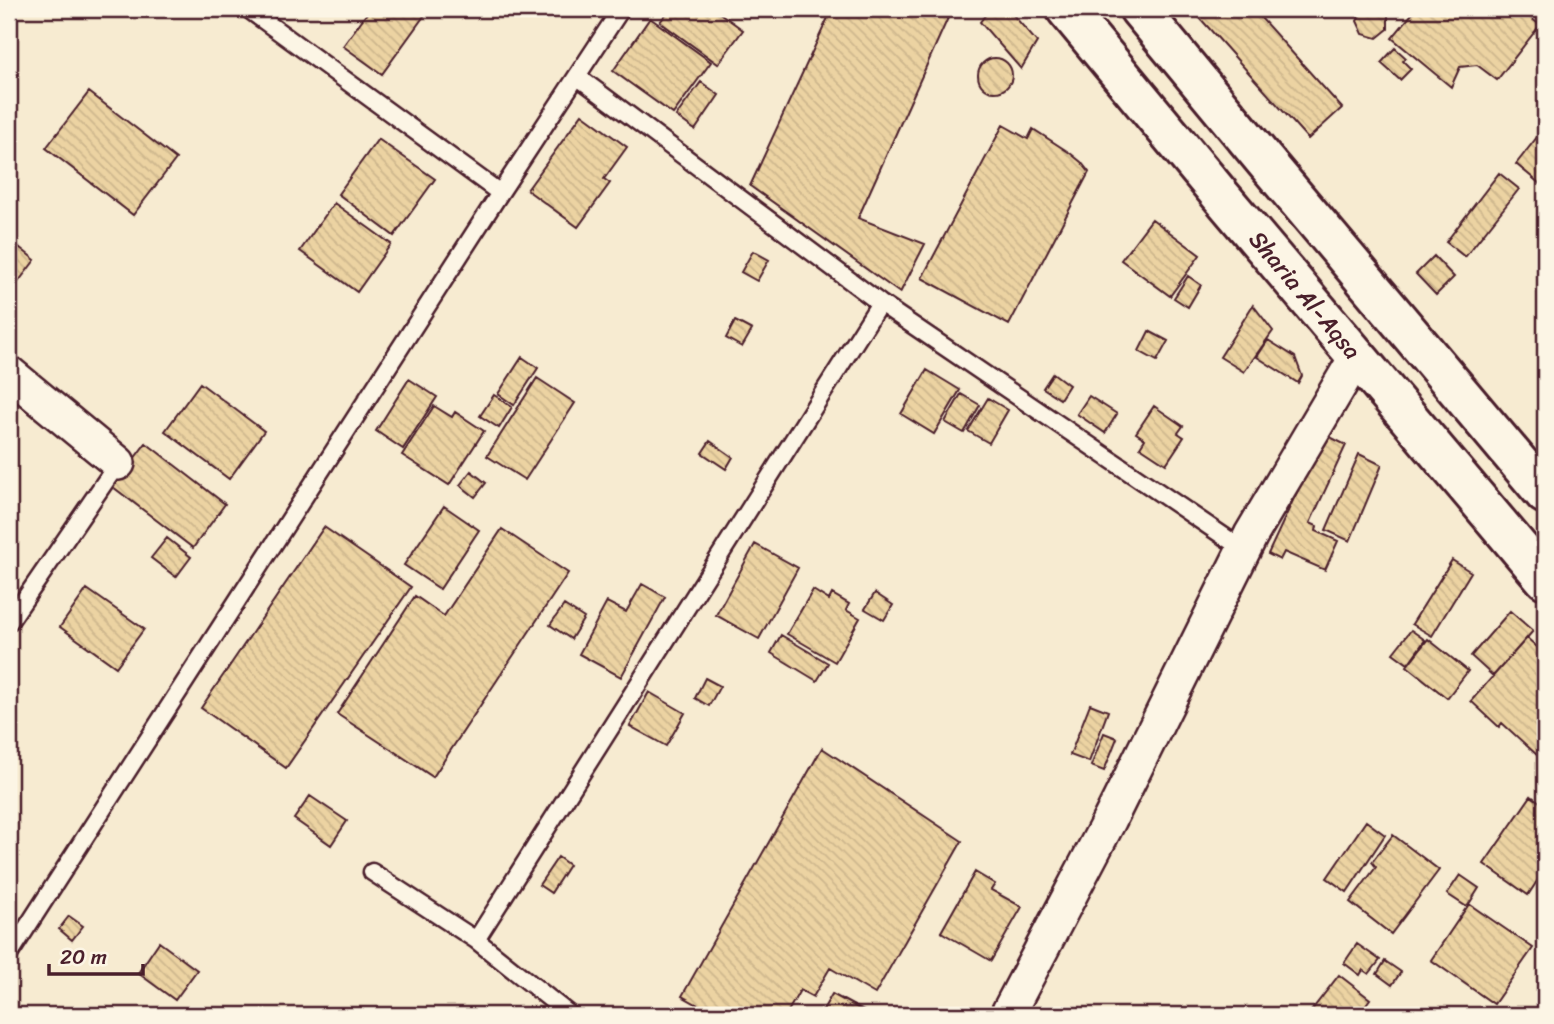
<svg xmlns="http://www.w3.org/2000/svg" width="1554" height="1024" font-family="Sriracha,sans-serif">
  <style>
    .building { fill: url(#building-back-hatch); stroke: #4a1f2b; stroke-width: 2 }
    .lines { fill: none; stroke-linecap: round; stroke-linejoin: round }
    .lane-casing { stroke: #4a1f2b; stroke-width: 21 }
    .street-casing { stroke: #4a1f2b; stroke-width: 38 }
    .secondary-casing { stroke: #4a1f2b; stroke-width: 44 }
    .lane { stroke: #fcf5e5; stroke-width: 16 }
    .street { stroke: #fcf5e5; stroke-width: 33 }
    .secondary { stroke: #fcf5e5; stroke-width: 38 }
    .labels { text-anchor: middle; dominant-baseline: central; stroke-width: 5; stroke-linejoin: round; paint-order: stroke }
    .street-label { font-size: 24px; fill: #4a1f2b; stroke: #fcf5e5 }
  </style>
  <defs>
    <pattern id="building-back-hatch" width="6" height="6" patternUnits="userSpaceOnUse" patternTransform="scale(1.75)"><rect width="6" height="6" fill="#ecd3a2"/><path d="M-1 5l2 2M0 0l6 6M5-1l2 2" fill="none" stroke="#ccb58c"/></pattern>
  </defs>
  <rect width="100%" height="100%" fill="#f7ebd1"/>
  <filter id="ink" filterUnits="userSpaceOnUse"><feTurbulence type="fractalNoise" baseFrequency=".0143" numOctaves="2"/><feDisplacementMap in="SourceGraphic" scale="14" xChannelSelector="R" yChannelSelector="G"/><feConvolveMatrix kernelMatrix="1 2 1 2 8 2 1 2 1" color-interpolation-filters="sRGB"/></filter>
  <g filter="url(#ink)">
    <path class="building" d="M370,9H429L382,74L343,46Z
      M670,9H714L743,30L718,64L660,22Z
      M832,9H952L858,218L925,244L900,293L750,186Z
      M990,9H1008L1037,42L1021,69L980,22Z
      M1209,9H1253L1342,108L1308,139L1199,17Z
      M1363,9H1381L1388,15V29L1377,38L1363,34L1357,21Z
      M1416,9H1519L1540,25L1497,80L1477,65L1460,67L1451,87L1392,38Z
      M650,18L711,62L673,114L613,71Z
      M1395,48L1406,58L1403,61L1411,69L1400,80L1381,63Z
      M978 75a17 17 0 1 1 34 0a17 17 0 1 1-34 0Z
      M701,82L719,95L695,130L676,116Z
      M89,92L176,159L133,215L46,148Z
      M582,114L627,147L604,179L610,183L578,227L527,190Z
      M1003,125L1028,139L1033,129L1070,153L1081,162L1089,172L1009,325L922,278Z
      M1545,127V188L1516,164Z
      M378,139L435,179L394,236L338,194Z
      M1499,173L1519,189L1465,257L1446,242Z
      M334,203L391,244L357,292L300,251Z
      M1152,219L1200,255L1170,296L1121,260Z
      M9,239L35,260L9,294Z
      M753,251L769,260L757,281L741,272Z
      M1434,256L1454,277L1436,295L1416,274Z
      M1188,276L1201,285L1188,307L1174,298Z
      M1253,305L1273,331L1244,372L1220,357Z
      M735,321L752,330L742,347L726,338Z
      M1149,331L1168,341L1157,361L1139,351Z
      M1268,340L1295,357L1302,376L1298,383L1257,357Z
      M522,357L538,368L514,405L498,394Z
      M927,370L960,390L934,434L901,414Z
      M1053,373L1069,385L1060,399L1043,388Z
      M537,378L575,403L525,480L487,456Z
      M409,379L437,397L403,449L376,431Z
      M200,383L264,431L229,479L165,431Z
      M961,394L980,405L964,433L945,422Z
      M494,395L512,407L499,428L480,416Z
      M1089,396L1117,414L1105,433L1077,414Z
      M988,398L1008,410L989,443L968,431Z
      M434,406L452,417L455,412L484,431L449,485L402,455Z
      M1154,406L1183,426L1178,433L1184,437L1166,464L1140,447L1145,439L1136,433Z
      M1324,434L1346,445L1310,523L1317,526L1316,531L1338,541L1325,570L1284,552L1280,560L1268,554Z
      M710,441L733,457L726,469L702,453Z
      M146,443L225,504L193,548L113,487Z
      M1359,454L1382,465L1350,541L1326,530Z
      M471,471L486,483L475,497L460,485Z
      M444,506L479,530L440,589L404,565Z
      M324,527L411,587L286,768L201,708Z
      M502,529L568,573L433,777L337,714L415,596L444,616Z
      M167,538L191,557L176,577L151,558Z
      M755,544L798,568L759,639L716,615Z
      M1452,560L1471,572L1432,636L1412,624Z
      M642,584L665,597L621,677L579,654L607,602L626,612Z
      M87,589L144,629L116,667L60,627Z
      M813,590L829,600L832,594L849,604L846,610L860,618L835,662L787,634Z
      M875,593L893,605L884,620L865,609Z
      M564,605L584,618L571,639L550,625Z
      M1510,611L1533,631L1493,676L1471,656Z
      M1411,630L1425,640L1408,664L1393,653Z
      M781,635L828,663L817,681L771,653Z
      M1527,638L1545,654V746L1537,755L1502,723L1499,727L1471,701Z
      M1428,639L1468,671L1447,698L1407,666Z
      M705,678L720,686L709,706L695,698Z
      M649,692L685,713L666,746L630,726Z
      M1090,704L1108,711L1089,762L1070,755Z
      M1104,733L1117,738L1104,771L1091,766Z
      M822,748L962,841L875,994L830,968L813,997L800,990L786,1015H716L682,996Z
      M1545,794V869L1528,895L1484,864L1531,796L1540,802Z
      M310,796L347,821L331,845L294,819Z
      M1366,821L1385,835L1347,892L1327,878Z
      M1393,835L1439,870L1391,934L1350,902L1376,867L1372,862Z
      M558,857L569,865L551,893L539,885Z
      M975,872L995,884L991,890L1022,907L991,961L941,932Z
      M1460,875L1479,888L1467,907L1447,894Z
      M1469,904L1533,948L1494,1004L1431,960Z
      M69,916L83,926L72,940L59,929Z
      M159,942L197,970L175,1000L138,973Z
      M1357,944L1380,960L1369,974L1363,970L1360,975L1344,963Z
      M1385,961L1401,972L1392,985L1377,974Z
      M1339,975L1370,999L1358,1015H1308Z
      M832,994L871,1015H820Z"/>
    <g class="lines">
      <defs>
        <path id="lane" d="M248,9L500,193
          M578,77L880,303L1244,550
          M9,622L118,463
          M372,872L476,940L570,1015
          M476,940L880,303
          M9,955L500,193L621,9"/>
        <path id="street" d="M9,373L118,463
          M1007,1015L1110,819L1251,535L1357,356"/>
        <path id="secondary" d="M1066,9L1221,196L1545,579
          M1139,9L1264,160L1545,494"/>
      </defs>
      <use href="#lane" class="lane-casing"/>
      <use href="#street" class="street-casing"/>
      <use href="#secondary" class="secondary-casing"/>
      <use href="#lane" class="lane"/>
      <use href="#street" class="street"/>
      <use href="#secondary" class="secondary"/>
    </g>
  </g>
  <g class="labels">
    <g class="street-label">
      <text transform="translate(1305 295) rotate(50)">Sharia Al-Aqsa</text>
    </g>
  </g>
  <rect width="1554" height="1024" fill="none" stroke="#fcf5e5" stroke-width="35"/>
  <rect x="18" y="18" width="1519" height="989" fill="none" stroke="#4a1f2b" stroke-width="2.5" filter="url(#ink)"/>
  <path d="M49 964v10h94v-10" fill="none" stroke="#4a1f2b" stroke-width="3.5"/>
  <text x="60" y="964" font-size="21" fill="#4a1f2b" stroke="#fcf5e5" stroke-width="5" paint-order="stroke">20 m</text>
</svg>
